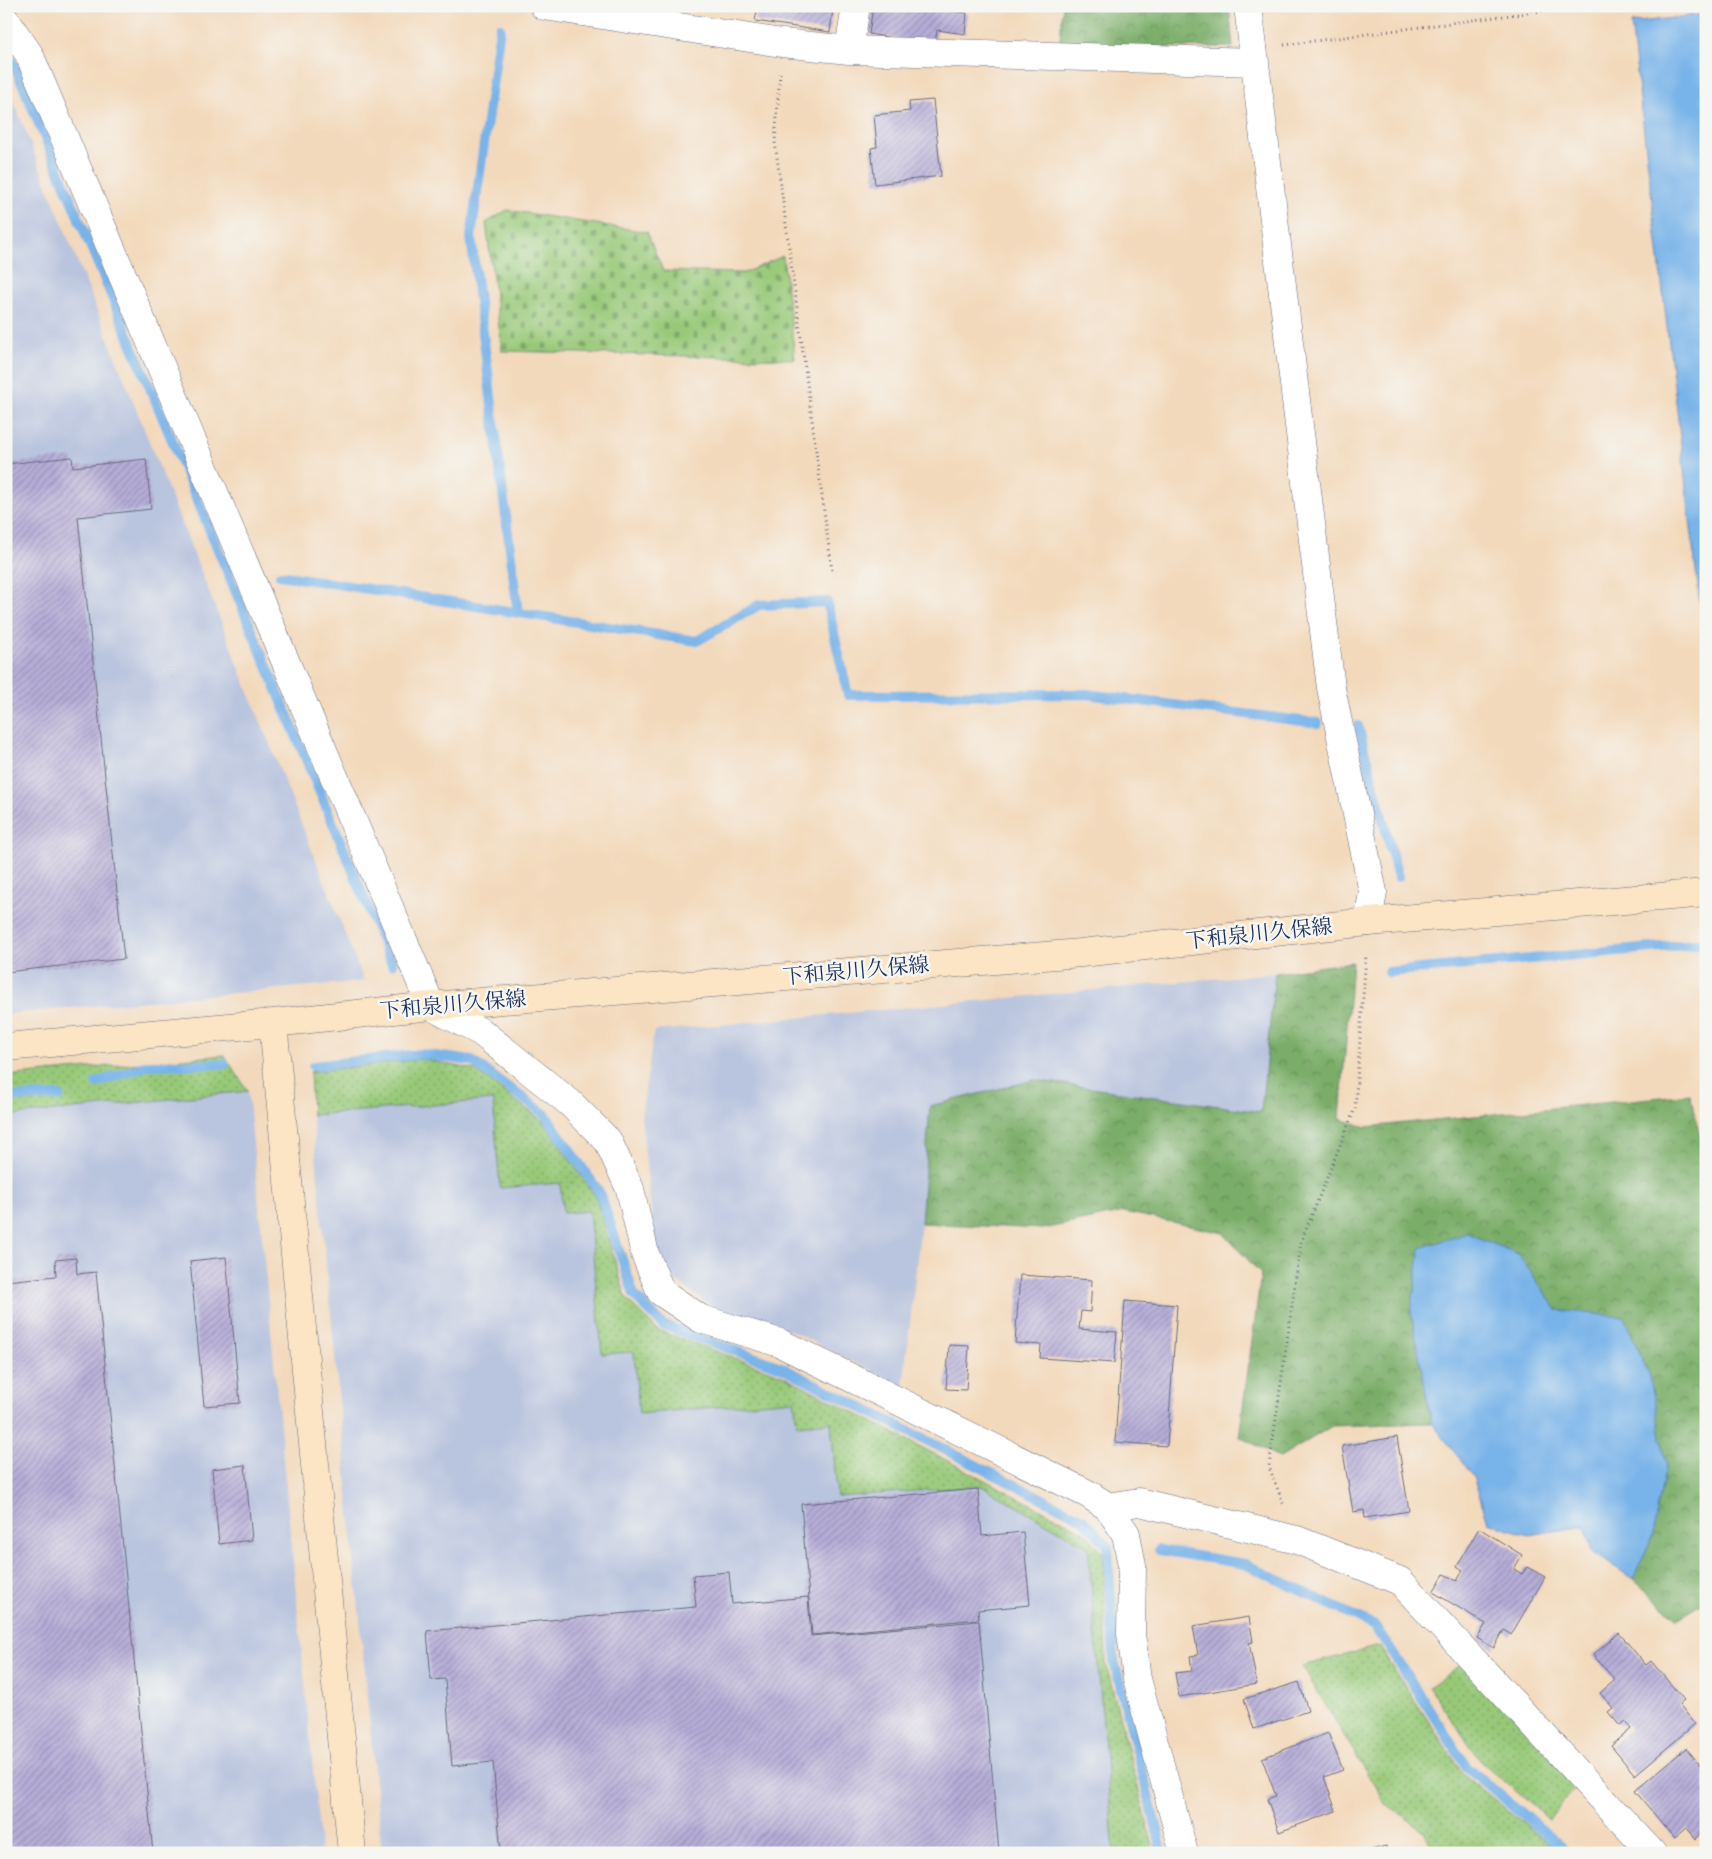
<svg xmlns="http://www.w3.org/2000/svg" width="1712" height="1859" font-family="Cardo,'Noto Serif JP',serif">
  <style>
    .industrial { fill: #b9c4de }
    .grass { fill: url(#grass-dots); stroke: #5a7c6b }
    .forest { fill: url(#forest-crowns); stroke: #4a6e63 }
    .cemetery { fill: url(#cemetery-stones); stroke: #5a7c6b }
    .water { fill: #78b3e9; stroke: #4a71a4 }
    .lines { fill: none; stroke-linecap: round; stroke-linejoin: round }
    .stream { stroke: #78b3e9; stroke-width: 10 }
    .building { fill: url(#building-hatch) }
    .street-casing { stroke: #676a7f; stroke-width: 29 }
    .secondary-casing { stroke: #676a7f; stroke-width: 29 }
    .path { stroke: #676a7f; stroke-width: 3; stroke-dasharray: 1 4; stroke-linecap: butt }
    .street { stroke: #fff; stroke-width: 28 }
    .secondary { stroke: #fce5c4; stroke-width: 28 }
    .labels { text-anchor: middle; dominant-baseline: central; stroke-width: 5; stroke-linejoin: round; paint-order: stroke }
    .street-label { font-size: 21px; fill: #1b2f5e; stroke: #f6f6f2 }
  </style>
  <defs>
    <pattern id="grass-dots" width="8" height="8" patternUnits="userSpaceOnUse" patternTransform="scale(1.25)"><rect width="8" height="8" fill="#98c978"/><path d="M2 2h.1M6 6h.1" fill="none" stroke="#7ba466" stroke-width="1.8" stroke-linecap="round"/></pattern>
    <pattern id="forest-crowns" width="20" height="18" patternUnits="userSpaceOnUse" patternTransform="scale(1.25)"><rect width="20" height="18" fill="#7aad68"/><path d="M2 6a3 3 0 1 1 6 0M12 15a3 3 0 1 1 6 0" fill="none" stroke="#638d59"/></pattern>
    <pattern id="cemetery-stones" width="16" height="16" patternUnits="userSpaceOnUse" patternTransform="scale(1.25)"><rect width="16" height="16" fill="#98c978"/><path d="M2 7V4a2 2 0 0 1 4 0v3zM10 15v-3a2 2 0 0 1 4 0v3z" fill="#7ba466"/></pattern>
    <pattern id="building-hatch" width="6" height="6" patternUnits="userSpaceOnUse" patternTransform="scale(1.25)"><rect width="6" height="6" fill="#b7aed8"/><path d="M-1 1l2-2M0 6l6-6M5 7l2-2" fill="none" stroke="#948eb2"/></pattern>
  </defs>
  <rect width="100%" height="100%" fill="#f6f6f2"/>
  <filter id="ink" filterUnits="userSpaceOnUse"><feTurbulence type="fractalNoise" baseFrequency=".02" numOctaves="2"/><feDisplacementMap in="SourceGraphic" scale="10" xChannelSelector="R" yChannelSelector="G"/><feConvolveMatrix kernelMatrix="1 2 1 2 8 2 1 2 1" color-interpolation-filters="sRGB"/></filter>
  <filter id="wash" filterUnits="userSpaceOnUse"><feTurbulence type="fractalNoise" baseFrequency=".0096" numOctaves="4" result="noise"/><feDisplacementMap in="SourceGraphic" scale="20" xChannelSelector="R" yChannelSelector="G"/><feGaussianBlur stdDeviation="1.12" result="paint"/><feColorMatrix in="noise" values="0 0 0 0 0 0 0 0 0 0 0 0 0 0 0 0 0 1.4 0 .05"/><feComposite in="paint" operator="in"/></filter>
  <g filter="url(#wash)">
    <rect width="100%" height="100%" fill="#f3d9bb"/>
    <path class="industrial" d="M6,82L364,981L6,1014Z
      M1275,973L1261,1113L1034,1080L930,1106L921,1223L903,1387L792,1331L713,1307L674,1280L655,1246L641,1116L654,1031Z
      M422,1059L475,1070L543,1121L596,1197L626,1298L657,1330L782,1375L1085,1532L1103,1553L1106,1664L1155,1853H382L312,1115L310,1072Z
      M248,1091L321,1853H6V1116Z"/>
    <path class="grass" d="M224,1055L248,1091L6,1116V1076Z
      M422,1059L475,1070L543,1121L596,1197L626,1298L657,1330L782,1375L1085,1532L1103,1553L1106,1664L1155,1853H1114L1088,1547L982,1486L837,1497L831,1422L797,1425L794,1400L639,1414L634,1352L602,1354L589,1211L563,1213L560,1183L500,1188L493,1100L312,1115L310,1072Z
      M1379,1646L1463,1774L1560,1853H1433L1426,1832L1385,1803L1302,1666Z
      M1462,1664L1581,1782L1548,1819L1481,1761L1429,1687Z"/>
    <path class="forest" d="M1063,6H1229L1233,47L1059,48Z
      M1352,962L1340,1119L1366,1127L1690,1094L1706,1163V1602L1677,1619L1633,1579L1652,1537L1557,1310L1518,1254L1411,1313L1432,1423L1332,1426L1280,1458L1239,1436L1261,1274L1223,1233L1124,1212L1043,1229L921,1223L930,1106L1034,1080L1261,1112L1275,973Z"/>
    <path class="cemetery" d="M507,210L647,232L663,271L744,273L783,256L795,359L502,351L486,223Z"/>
    <path class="water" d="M1706,14V655L1631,23Z
      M1467,1233L1518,1254L1557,1310L1624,1317L1650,1377L1666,1464L1652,1537L1633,1579L1592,1552L1585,1526L1529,1535L1488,1522L1473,1476L1432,1423L1411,1313L1420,1248Z"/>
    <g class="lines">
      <path class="stream" d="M500,28L471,237L518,613
        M6,54L14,64L392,964
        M280,575L697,641L759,605L827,602L848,695L1086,694L1318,723
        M1358,726L1398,877
        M1388,972L1706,943
        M313,1066L421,1054L472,1061L545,1114L600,1193L634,1295L663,1325L781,1367L1083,1519L1108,1546L1114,1661L1163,1853
        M96,1083L148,1065L225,1064
        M6,1097L60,1096
        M1159,1550L1245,1564L1375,1626L1467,1767L1568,1853"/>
    </g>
    <g id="blocks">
      <path class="building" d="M758,6H819L833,8L830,32L755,21Z
        M873,6H953L952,11L967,13L965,34L937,30L935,45L869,34Z
        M933,100L941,176L875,184L871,148L877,147L874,115L910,111L909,102Z
        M72,457L73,467L146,459L151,509L78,517L124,959L6,972V464Z
        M226,1257L240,1403L204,1406L190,1261Z
        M76,1258L77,1274L96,1272L153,1853H6V1281L56,1276L55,1260Z
        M1020,1275L1092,1280L1090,1312L1081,1311L1079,1329L1117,1332L1114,1363L1040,1358L1041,1345L1015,1343Z
        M1125,1301L1177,1305L1167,1446L1115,1442Z
        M949,1345L969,1346L966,1390L946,1389Z
        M1397,1437L1409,1511L1365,1518L1364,1510L1353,1512L1342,1446Z
        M245,1465L252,1540L219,1544L212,1469Z
        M978,1489L982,1536L1023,1532L1030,1605L978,1610L979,1619L812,1635L801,1504Z
        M1479,1528L1522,1555L1514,1569L1522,1574L1527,1567L1545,1577L1511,1635L1504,1630L1494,1648L1477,1638L1486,1624L1433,1592L1444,1574L1457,1581L1463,1570L1457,1566Z
        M729,1572L732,1604L808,1597L811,1636L979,1621L999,1853H501L493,1762L452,1766L445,1679L431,1680L427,1631L696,1607L693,1575Z
        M1249,1617L1253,1642L1249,1643L1257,1684L1179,1697L1175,1673L1192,1671L1190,1656L1198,1655L1193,1626Z
        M1619,1633L1646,1665L1651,1661L1684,1700L1679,1704L1695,1724L1635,1775L1611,1746L1631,1729L1625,1722L1620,1726L1608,1712L1613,1708L1600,1693L1615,1680L1593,1655Z
        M1299,1682L1308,1711L1254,1729L1244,1699Z
        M1328,1733L1343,1770L1324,1777L1336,1811L1279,1832L1267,1799L1276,1796L1262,1758Z
        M1686,1748L1706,1772V1829L1695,1839L1686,1828L1674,1838L1635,1791Z
        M1386,1846L1388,1853H1363V1852Z"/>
    </g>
  </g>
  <g filter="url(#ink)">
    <use href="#blocks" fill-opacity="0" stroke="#676a7f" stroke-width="1"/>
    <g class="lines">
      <defs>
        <path id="street" d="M544,6L782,43L849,50L1255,62
          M1248,6L1331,688L1373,892L1368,922
          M6,21L29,54L431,1006L481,1032L570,1103L608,1141L630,1189L645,1254L661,1292L701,1319L780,1343L1088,1494L1108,1507L1126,1534L1132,1566L1131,1634L1137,1679L1184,1853
          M849,50L856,6
          M1108,1507L1139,1502L1297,1540L1400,1581L1652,1853"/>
        <path id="secondary" d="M273,1023L352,1853
          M6,1047L273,1023L431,1006L1081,953L1368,922L1706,893"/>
      </defs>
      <use href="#street" class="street-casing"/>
      <use href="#secondary" class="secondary-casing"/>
      <path class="path" d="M1284,45L1579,6
        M780,73L775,142L832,571
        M1283,1503L1269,1467L1301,1242L1355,1108L1366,955"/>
      <use href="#street" class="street"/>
      <use href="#secondary" class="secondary"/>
    </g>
  </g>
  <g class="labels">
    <g class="street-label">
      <text transform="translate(1259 934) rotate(-6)">下和泉川久保線</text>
      <text transform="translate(856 971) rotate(-5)">下和泉川久保線</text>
      <text transform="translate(453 1005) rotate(-5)">下和泉川久保線</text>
    </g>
  </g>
  <rect width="1712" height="1859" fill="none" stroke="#f6f6f2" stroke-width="25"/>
</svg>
